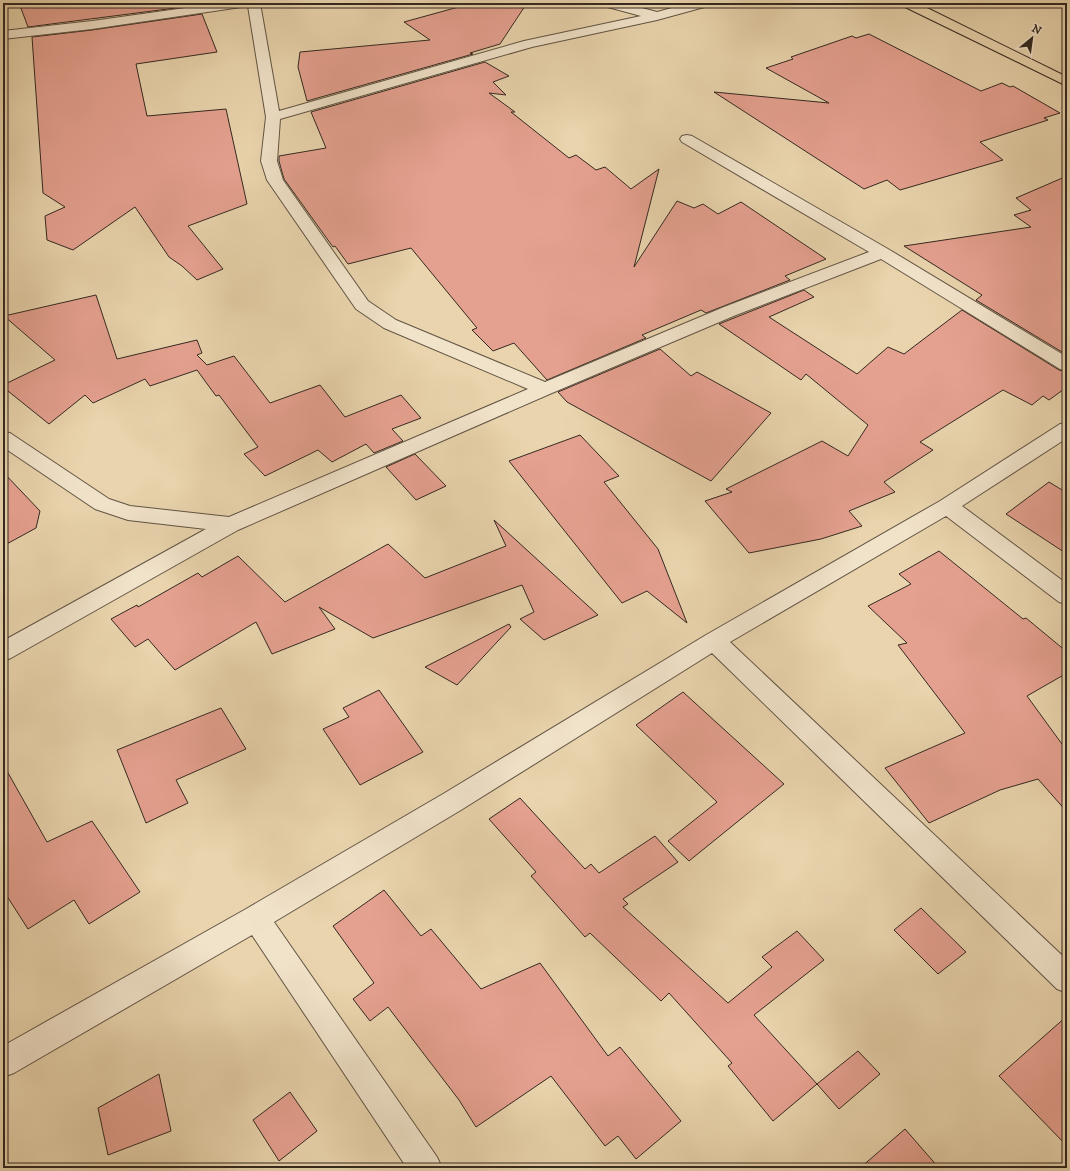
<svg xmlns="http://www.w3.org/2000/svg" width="1070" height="1171" font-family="'IM FELL DW Pica',serif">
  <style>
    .building { fill: #e5a190; stroke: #342921 }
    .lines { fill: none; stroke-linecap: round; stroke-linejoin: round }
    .minor-casing { stroke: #615444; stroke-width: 2 }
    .major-casing { stroke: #342921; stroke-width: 2 }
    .minor { fill: #f1e3ca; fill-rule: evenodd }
    .major { fill: #e9d4ad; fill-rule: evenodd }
  </style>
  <rect width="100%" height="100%" fill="#e9d4ad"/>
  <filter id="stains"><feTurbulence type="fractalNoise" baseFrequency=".005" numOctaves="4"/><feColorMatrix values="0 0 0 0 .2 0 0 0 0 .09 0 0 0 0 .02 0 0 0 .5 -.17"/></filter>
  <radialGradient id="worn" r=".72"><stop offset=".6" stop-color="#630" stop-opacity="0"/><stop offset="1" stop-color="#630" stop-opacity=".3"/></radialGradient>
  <path class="building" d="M19,3H198L199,5L28,27Z
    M473,3H527L500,44L470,53L473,54L307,101L298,67L300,52L430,40L404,22Z
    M202,14L217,52L136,64L147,116L226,109L247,204L188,226L223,269L197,280L182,266L169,257L135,207L73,250L47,240L45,216L65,207L43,193L32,37L92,30Z
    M869,34L981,91L1002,83L1010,87L1013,86L1060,113L1044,118L1048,120L980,142L1003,160L900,190L887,180L864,189L714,92L829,103L766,68L793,59L791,57L852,36L856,38Z
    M485,62L509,76L493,82L506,95L489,93L515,112H511L569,158L576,155L596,170L605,167L631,189L659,169L634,267L677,201L694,208L703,204L718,214L741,202L826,259L785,276L790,280L706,313L701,310L642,335L646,338L547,380L514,343L493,351L472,330L477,328L411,248L348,264L335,246L333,247L284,179L279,161V156L326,148L311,112Z
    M1067,176V355L976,300L982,295L904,246L1031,227L1014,215L1031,210L1016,198Z
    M804,290L814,297L769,317L857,374L888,347L904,354L962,310L1059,370L1067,372V387L1049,400L1043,396L1032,405L1003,390L920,442L933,450L884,482L895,492L849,511L862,526L821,539L749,553L705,501L732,492L726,489L822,441L848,456L868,425L806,374L801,380L719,324Z
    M96,295L117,359L197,340L202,353L197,355L207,365L234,356L270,403L320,385L345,417L401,395L421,418L392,429L403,441L374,453L366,444L332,462L318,450L265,476L244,454L258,447L219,395L216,396L197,370L150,386L145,379L93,403L85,395L49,424L3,387V385L55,360L4,316Z
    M660,349L691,376L697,372L771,413L711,481L567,402L558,392Z
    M580,435L619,476L604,482L658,549L687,623L647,591L622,603L509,461Z
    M415,454L446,486L416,500L386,467Z
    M3,472L40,511L36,528L3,546Z
    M1049,482L1067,493V554L1006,514Z
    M494,520L598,615L544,640L520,619L534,612L522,585L373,638L319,607L335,629L272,654L256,622L175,670L148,639L135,647L111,619L137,605L138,607L198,573L202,577L238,556L285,602L388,544L425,578L506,546Z
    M939,551L1023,619L1026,618L1067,652V673L1027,696L1067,751V812L1038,779L1000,790L929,823L885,768L965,733L898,645L907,643L868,606L911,584L899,574Z
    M509,624L511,627L457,685L425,667Z
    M379,690L423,752L360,785L323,729L349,717L343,708Z
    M683,692L784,784L689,861L668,841L717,802L636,725Z
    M221,708L246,749L176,780L188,803L146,823L117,750Z
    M3,764L47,842L92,821L140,892L89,924L74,900L28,929L3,890Z
    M520,798L585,869L591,864L599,873L655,836L678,862L623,899L628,904L623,907L728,1003L772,967L762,957L797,931L824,960L754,1015L817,1084L773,1121L728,1066L732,1063L669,993L661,1001L590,933L585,937L531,876L536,872L489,819Z
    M384,890L421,936L431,929L481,989L540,963L608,1056L620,1047L681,1121L636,1159L618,1136L605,1146L551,1076L476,1127L459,1100L388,1007L370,1021L353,999L374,983L333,926Z
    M921,908L966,952L938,974L894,930Z
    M1067,1016V1146L999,1076Z
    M858,1051L880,1074L839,1109L817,1084Z
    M159,1074L171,1131L108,1155L98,1108Z
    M290,1092L317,1131L279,1161L253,1120Z
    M905,1129L939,1168H860Z"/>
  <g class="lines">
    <defs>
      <path id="minor" d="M221,3H260L279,111L524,41L641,16L604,6L602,3H623L657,12L690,3H710L708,6L657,20L532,47L280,119L277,161L283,180L368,301L396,320L545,382L724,307L869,252L682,142L680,139L682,136L687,135L692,136L888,249L1067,357V371L1060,369L881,259L736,315L552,393L238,530L11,658L3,661V641L206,529L128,520L95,509L3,447V432L10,433L109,499L130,506L229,517L528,389L384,328L356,309L267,180L261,161L266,117L248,6L92,29L3,39V31L92,21Z
        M1067,423V438L962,506L1067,584V604L1059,602L946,516L730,642L1067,960V993L1057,989L712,653L461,810L274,922L437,1157L442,1168H407L252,935L14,1073L3,1077V1046L246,909L443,794L706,635L940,501L1060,424Z"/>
      <path id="major" d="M901,3H917L1067,77V86L903,6Z"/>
    </defs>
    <use href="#minor" class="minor-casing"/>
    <use href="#major" class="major-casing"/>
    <use href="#minor" class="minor"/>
    <use href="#major" class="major"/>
  </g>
  <rect width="1070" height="1171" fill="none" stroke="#e9d4ad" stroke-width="16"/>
  <rect x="4" y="4" width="1062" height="1163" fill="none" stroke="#342921" stroke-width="2"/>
  <rect x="8" y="8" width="1054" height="1155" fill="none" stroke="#342921"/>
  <g transform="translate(1032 38) rotate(29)" stroke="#f1e3ca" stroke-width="3" paint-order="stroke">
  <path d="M0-3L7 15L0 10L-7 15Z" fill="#342921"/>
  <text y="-6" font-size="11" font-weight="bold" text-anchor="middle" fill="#342921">N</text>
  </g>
  <rect width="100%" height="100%" filter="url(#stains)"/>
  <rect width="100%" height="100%" fill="url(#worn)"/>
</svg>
